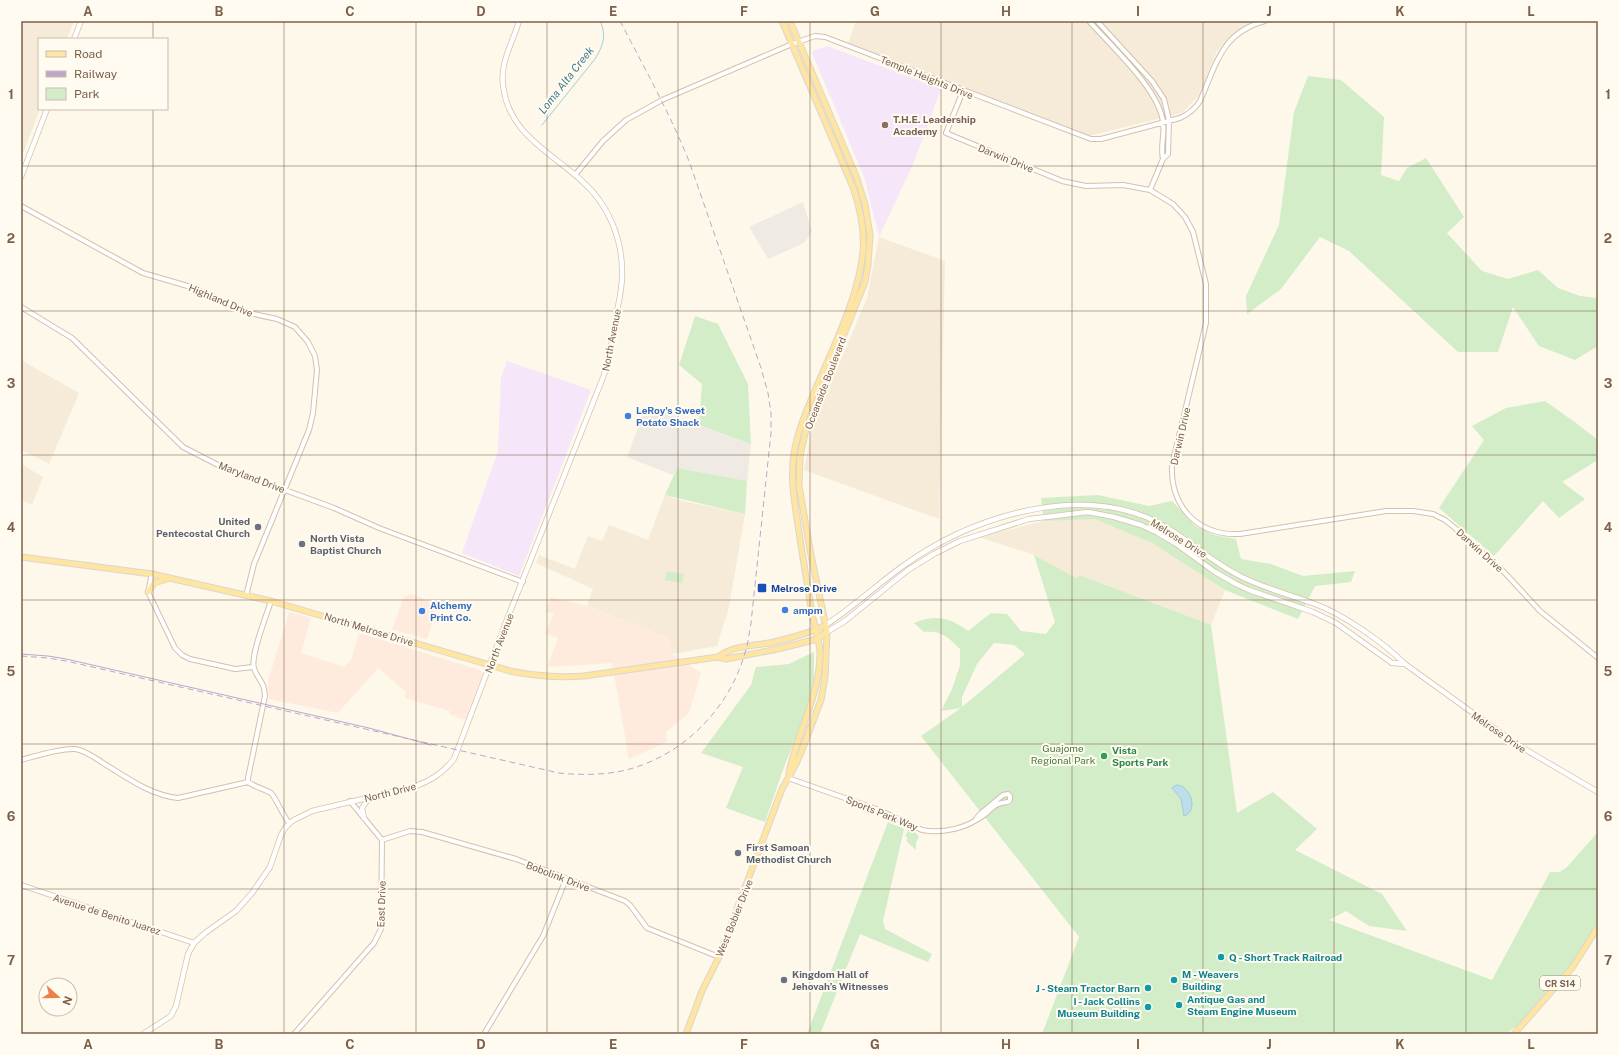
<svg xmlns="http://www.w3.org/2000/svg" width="1619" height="1055" font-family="'Public Sans',sans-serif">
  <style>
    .residential { fill: #f6ebd8 }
    .commercial { fill: #feebde }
    .industrial { fill: #efeae3 }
    .education { fill: #f5e6fa }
    .green { fill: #d2edc7; fill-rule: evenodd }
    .water { fill: #bcdee9; stroke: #a2ccdb }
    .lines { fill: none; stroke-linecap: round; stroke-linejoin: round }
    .stream { stroke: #a2ccdb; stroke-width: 1 }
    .tertiary-casing { stroke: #d2c1ae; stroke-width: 6 }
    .secondary-casing { stroke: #d5c2ac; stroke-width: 6 }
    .primary-casing { stroke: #ddd6d0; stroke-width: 7 }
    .tertiary { stroke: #fff; stroke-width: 4 }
    .secondary { stroke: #fff; stroke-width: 4.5 }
    .primary { stroke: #fee5a1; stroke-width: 5 }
    .tram { stroke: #bda6ca; stroke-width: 1 }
    .rail { stroke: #bda6ca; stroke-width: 1; stroke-dasharray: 6 4; stroke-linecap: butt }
    .grid { fill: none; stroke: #7b614b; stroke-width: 1; stroke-opacity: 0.55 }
    .education-dot { fill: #8d6e63; stroke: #fffbf1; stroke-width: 1.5 }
    .shop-dot { fill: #3f7fe0; stroke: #fffbf1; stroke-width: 1.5 }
    .worship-dot { fill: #6b7280; stroke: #fffbf1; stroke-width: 1.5 }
    .transit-dot { fill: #1a4fb4; stroke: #fffbf1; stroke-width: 1.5 }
    .leisure-dot { fill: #2e9e5b; stroke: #fffbf1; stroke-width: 1.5 }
    .culture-dot { fill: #0f9aa8; stroke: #fffbf1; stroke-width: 1.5 }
    .labels { text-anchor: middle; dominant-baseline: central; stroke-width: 4; stroke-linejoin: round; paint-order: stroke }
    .shield { fill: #fffbf1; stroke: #a38f7d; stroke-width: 1 }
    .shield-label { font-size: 9px; font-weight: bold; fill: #7b614b }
    .street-label { font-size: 10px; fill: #7b614b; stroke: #fffbf1 }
    .education-label { font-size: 10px; font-weight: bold; fill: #785e54; stroke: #fffbf1; text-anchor: start }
    .shop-label { font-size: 10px; font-weight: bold; fill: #366cbe; stroke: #fffbf1; text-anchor: start }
    .worship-label { font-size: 10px; font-weight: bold; fill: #5b616d; stroke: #fffbf1; text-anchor: start }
    .transit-label { font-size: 10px; font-weight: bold; fill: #164399; stroke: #fffbf1; text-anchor: start }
    .park-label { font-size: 10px; fill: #4a7a3f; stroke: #fffbf1 }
    .leisure-label { font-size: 10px; font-weight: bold; fill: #27864d; stroke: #fffbf1; text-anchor: start }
    .culture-label { font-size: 10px; font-weight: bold; fill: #0d838f; stroke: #fffbf1; text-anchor: start }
    .water-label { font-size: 11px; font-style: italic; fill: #437a8f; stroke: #fffbf1 }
    .neatline { fill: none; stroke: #7b614b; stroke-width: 1.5 }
    .grid-label { font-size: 13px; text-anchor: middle; font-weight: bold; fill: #7b614b }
  </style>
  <rect width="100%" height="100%" fill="#fdf8ea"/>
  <path class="residential" d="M21,21H74L67,39H39V109H40L21,159Z
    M856,21H1255L1230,37L1217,51L1199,95L1182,113L1089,136L848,43Z
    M879,237L945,261L939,519L804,470L812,428L867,298Z
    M21,360L79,393L49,464L21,450Z
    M21,464L43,477L32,505L21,500Z
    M665,495L683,501L745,514L729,607L717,646L672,654L669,638L587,606L593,589L536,563L539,555L575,569L588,536L602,541L609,525L648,540Z
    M1094,518L1152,543L1225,590L1211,625L1080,575L1076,578L1034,555L979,537L1044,521Z"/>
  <path class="commercial" d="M411,594L427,600L436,612L427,639L392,629L404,597Z
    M551,597L587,606L669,638L672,654L701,673L689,713L666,732L667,742L629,759L612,663L547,667L558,638L545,634L554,613L545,612Z
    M289,612L311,618L301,653L344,667L351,660L359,633L480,670L483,674L465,720L449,714L450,711L405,698L406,692L378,668L338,713L269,699L268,681Z"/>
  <path class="industrial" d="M803,202L812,232L804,243L768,259L749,227Z
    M646,406L751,444L747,481L677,468L673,475L627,457Z"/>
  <path class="education" d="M827,46L941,89L914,162L879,237L864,177L812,53L813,51Z
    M507,361L591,390L519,576L462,553L498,451L501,378Z"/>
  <path class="green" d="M1308,76L1341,80L1384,117L1381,175L1399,181L1407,168L1426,158L1464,217L1447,233L1482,271L1508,279L1538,270L1558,288L1580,296L1598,298V346L1575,360L1539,346L1513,307L1498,352H1458L1349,251L1320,237L1281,289L1247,314L1246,296L1279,225L1294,112Z
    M695,316L718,324L748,384L751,444L699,425L702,384L679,365Z
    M1545,401L1576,423L1598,440V460L1562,482L1585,499L1559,518L1543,501L1494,556L1439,508L1484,440L1472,426L1506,408Z
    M677,468L747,481L745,514L665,495Z
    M1098,495L1149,506L1172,501L1195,526L1214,535L1236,539L1241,559L1271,564L1303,576L1355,571L1351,582L1315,586L1298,619L1225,590L1152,543L1095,519L1044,521L1041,498Z
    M1034,555L1076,578L1080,575L1211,625L1237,813L1273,792L1317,829L1295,850L1382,894L1407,931L1369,926L1346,911L1329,920L1492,980L1550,872H1560L1567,867L1598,832V928L1578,959L1531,1015L1506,1034H1042L1079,937L921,736L961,708L941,711L952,689L960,665V649C948,637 942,630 924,632L914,623C935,614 950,617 968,631L991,613L1007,614L1021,631L1046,634L1055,622ZM994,643L1014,645L1025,654L962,707V697L977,664Z
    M667,571L684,574L682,583L665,580Z
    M814,652V681L808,707L784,767L765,822L726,808L743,767L701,753L751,685L756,667L789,664Z
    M888,822L904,829L883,921L885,929L932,954L928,962L860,934L820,1034H807Z
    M909,829L916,833L919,837L916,843V850L907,842V837L905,836Z"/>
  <path class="water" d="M1176,785C1191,785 1199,811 1184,816L1181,799L1172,788Z"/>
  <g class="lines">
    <path class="stream" d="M542,125L595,59C603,46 607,35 600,21"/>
    <defs>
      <path id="tertiary" d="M1089,21C1111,46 1159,89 1163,122C1165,134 1160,147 1163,159
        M1097,21L1152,81L1164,99L1169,120L1168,154L1163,159L1150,190
        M963,91L946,133L1062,181L1086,186L1123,185L1150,190L1173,204L1185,217L1193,232L1206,284V323L1172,465C1170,507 1198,536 1240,534L1386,511H1413L1433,514L1445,520L1455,528L1505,573L1540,611L1598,658
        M575,175L603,141L626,120L662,100L792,44L815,36L825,37L1091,139H1101L1180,118C1189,114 1195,109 1200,101C1217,63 1221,33 1265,21
        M21,206L143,273L191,287L249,313L277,319L295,327L308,342L315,356L317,370L313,413L309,430L254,564L246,596
        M21,307L72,338L183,447L220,466L334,508L379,528L523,582
        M152,574L148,592L175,648L182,655L190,659L235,669L253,667
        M271,601C267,614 250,656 254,668C257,679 265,682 265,696L248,778V782C255,787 264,789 271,793C274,795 284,817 289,823
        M21,760C36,756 60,748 75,749C85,750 95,758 103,763C126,777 150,795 178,798L248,782
        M788,778L879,810L922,830C944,834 967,828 984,815C994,807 995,803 1008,802L1010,800V796L1008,794L1003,795L980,814L976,819
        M382,840L410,831L422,832L516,859L625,901L630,905L647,928L719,957
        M21,885L194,943
        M294,1034L374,943L381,929L382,840L350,801
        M484,1034L543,936L566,879"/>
      <path id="secondary" d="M74,39L81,21
        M21,177L47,109
        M824,626C853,608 876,585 903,566C968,519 1068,486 1146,517C1182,532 1209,562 1244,578C1267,589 1291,595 1315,604C1343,614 1384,643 1405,664L1516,744L1598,792
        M827,632L845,621L908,570L934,554L960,541L1029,519L1088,512L1114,517L1141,525L1156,532L1175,543L1215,572L1236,584L1249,590L1313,612L1336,623L1392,663L1405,664
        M364,818L362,808L369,798
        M143,1034L171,1016L176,1006L188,954L194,943L205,933L236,911L252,893L270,867L281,835L285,828L292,821L312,811L413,787C430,781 442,774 454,759L508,617L604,375C610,356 613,336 616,316C619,301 623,286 622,271C622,238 608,204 583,182C551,152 508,134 503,85C500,62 513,42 519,21"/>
      <path id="primary" d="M782,21L853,187C860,208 865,230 863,252C858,300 832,349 814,393C806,411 799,428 795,448C789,476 795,504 799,532C803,560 808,587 812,614C814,624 820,643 820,653C820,696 797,732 789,773
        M21,557L152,574L271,601L510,671C535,676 559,678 584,676L718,657L726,659L778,649L817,639L827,632
        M148,592L154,583L167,579
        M718,657C734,645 755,646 774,642C791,638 809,633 824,626
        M686,1034L702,991L719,957L782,789L796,764L802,750L821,700L825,677L827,632L811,555L799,486L800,456L806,429L813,411L865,282L868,265L870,235L865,204L856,176L790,21
        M1514,1034L1572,968L1598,927"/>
    </defs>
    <use href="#tertiary" class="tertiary-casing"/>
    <use href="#secondary" class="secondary-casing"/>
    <use href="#primary" class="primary-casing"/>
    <use href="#tertiary" class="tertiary"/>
    <use href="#secondary" class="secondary"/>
    <use href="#primary" class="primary"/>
    <path class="tram" d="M21,654L48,656L66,659L369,728L431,745"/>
    <path class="rail" d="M21,656L48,658L66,661L559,773C579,775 598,775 617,772C677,761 727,713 744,656C748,645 749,634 751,623L771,433V413L768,393L761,368L689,161C669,112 644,67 620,21"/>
  </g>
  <path class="grid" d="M153,21V39M284,21V1034M416,21V1034M547,21V1034M678,21V1034M810,21V1034M941,21V1034M1072,21V1034M1203,21V1034M1334,21V1034M1466,21V1034M153,109V1034M21,166H1598M21,311H1598M21,455H1598M21,600H1598M21,744H1598M21,889H1598"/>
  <circle class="education-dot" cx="885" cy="125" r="4"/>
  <g class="shop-dot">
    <circle cx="628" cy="416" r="4"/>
    <circle cx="785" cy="610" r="4"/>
    <circle cx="422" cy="611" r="4"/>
  </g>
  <g class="worship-dot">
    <circle cx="258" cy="527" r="4"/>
    <circle cx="302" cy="544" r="4"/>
    <circle cx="738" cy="853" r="4"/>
    <circle cx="784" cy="980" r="4"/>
  </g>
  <rect class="transit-dot" x="757" y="583" width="10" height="10" rx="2"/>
  <circle class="leisure-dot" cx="1104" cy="756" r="4"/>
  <g class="culture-dot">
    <circle cx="1221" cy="957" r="4"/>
    <circle cx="1174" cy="980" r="4"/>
    <circle cx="1148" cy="988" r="4"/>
    <circle cx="1179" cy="1005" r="4"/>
    <circle cx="1148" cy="1007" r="4"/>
  </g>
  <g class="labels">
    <rect class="shield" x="1540" y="976" width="40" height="14" rx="3"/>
    <g class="shield-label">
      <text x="1560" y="983">CR S14</text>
    </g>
    <g class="street-label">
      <text transform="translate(927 77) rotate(22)">Temple Heights Drive</text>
      <text transform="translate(1006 158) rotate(22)">Darwin Drive</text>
      <text transform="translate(221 300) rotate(23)">Highland Drive</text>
      <text transform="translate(611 340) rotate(-79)">North Avenue</text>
      <text transform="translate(825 383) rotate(-69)">Oceanside Boulevard</text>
      <text transform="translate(1180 436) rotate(-77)">Darwin Drive</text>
      <text transform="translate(252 477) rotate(21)">Maryland Drive</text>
      <text transform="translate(1179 538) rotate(32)">Melrose Drive</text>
      <text transform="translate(1480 550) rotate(42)">Darwin Drive</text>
      <text transform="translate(369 629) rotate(17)">North Melrose Drive</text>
      <text transform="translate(499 643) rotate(-69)">North Avenue</text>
      <text transform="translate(1499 732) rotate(35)">Melrose Drive</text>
      <text transform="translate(390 792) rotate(-14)">North Drive</text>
      <text transform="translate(882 813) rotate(22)">Sports Park Way</text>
      <text transform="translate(558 876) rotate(21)">Bobolink Drive</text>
      <text transform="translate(381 904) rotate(-88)">East Drive</text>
      <text transform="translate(107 914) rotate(18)">Avenue de Benito Juarez</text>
      <text transform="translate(734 918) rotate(-68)">West Bobier Drive</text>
    </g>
    <g class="education-label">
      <text x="893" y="119">T.H.E. Leadership<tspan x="893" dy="12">Academy</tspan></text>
    </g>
    <g class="shop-label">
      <text x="636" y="410">LeRoy's Sweet<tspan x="636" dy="12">Potato Shack</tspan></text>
      <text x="430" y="605">Alchemy<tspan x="430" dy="12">Print Co.</tspan></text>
      <text x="793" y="610">ampm</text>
    </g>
    <g class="worship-label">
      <text x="250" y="521" text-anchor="end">United<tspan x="250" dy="12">Pentecostal Church</tspan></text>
      <text x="310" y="538">North Vista<tspan x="310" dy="12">Baptist Church</tspan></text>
      <text x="746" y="847">First Samoan<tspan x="746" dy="12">Methodist Church</tspan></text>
      <text x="792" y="974">Kingdom Hall of<tspan x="792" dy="12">Jehovah’s Witnesses</tspan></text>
    </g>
    <g class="transit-label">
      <text x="771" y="588">Melrose Drive</text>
    </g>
    <g class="park-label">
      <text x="1063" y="748">Guajome<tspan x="1063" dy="12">Regional Park</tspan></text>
    </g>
    <g class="leisure-label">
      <text x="1112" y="750">Vista<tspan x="1112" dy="12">Sports Park</tspan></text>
    </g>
    <g class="culture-label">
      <text x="1229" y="957">Q - Short Track Railroad</text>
      <text x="1182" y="974">M - Weavers<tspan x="1182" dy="12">Building</tspan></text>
      <text x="1140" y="988" text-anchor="end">J - Steam Tractor Barn</text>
      <text x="1187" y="999">Antique Gas and<tspan x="1187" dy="12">Steam Engine Museum</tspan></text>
      <text x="1140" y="1001" text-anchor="end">I - Jack Collins<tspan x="1140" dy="12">Museum Building</tspan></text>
    </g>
    <g class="water-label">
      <text transform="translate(566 80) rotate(-52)">Loma Alta Creek</text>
    </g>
  </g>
  <rect width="1619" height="1055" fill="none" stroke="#fffbf1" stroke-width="44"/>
  <rect x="38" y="38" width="130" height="72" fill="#fffbf1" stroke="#cabdaf"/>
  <rect x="46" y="51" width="20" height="6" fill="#fee5a1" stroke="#cabdaf"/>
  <text x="74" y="58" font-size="12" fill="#7b614b">Road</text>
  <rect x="46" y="71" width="20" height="6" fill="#bda6ca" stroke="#cabdaf"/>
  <text x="74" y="78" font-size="12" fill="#7b614b">Railway</text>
  <rect x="46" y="88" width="20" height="12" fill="#d2edc7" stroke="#cabdaf"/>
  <text x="74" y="98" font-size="12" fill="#7b614b">Park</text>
  <g transform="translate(58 997) rotate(111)"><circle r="19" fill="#fffbf1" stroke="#cabdaf"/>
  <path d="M0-3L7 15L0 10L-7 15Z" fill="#ec804a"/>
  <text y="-6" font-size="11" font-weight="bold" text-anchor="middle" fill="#7b614b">N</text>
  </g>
  <rect x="22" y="22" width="1575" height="1011" class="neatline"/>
  <g class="grid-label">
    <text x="88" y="16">A</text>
    <text x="219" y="16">B</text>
    <text x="350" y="16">C</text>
    <text x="481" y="16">D</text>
    <text x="613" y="16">E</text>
    <text x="744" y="16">F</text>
    <text x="875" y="16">G</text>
    <text x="1006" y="16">H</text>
    <text x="1138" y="16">I</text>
    <text x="1269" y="16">J</text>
    <text x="1400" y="16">K</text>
    <text x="1531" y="16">L</text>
    <text x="11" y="99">1</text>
    <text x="1608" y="99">1</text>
    <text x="11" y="243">2</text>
    <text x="1608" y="243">2</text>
    <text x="11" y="388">3</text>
    <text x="1608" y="388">3</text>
    <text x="11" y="532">4</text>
    <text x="1608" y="532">4</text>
    <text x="11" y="676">5</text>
    <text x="1608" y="676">5</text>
    <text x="11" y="821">6</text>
    <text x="1608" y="821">6</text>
    <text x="11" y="965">7</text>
    <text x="1608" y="965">7</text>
    <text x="88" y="1049">A</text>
    <text x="219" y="1049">B</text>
    <text x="350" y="1049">C</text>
    <text x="481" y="1049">D</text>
    <text x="613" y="1049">E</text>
    <text x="744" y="1049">F</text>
    <text x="875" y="1049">G</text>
    <text x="1006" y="1049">H</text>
    <text x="1138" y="1049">I</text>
    <text x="1269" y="1049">J</text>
    <text x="1400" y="1049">K</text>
    <text x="1531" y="1049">L</text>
  </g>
</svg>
